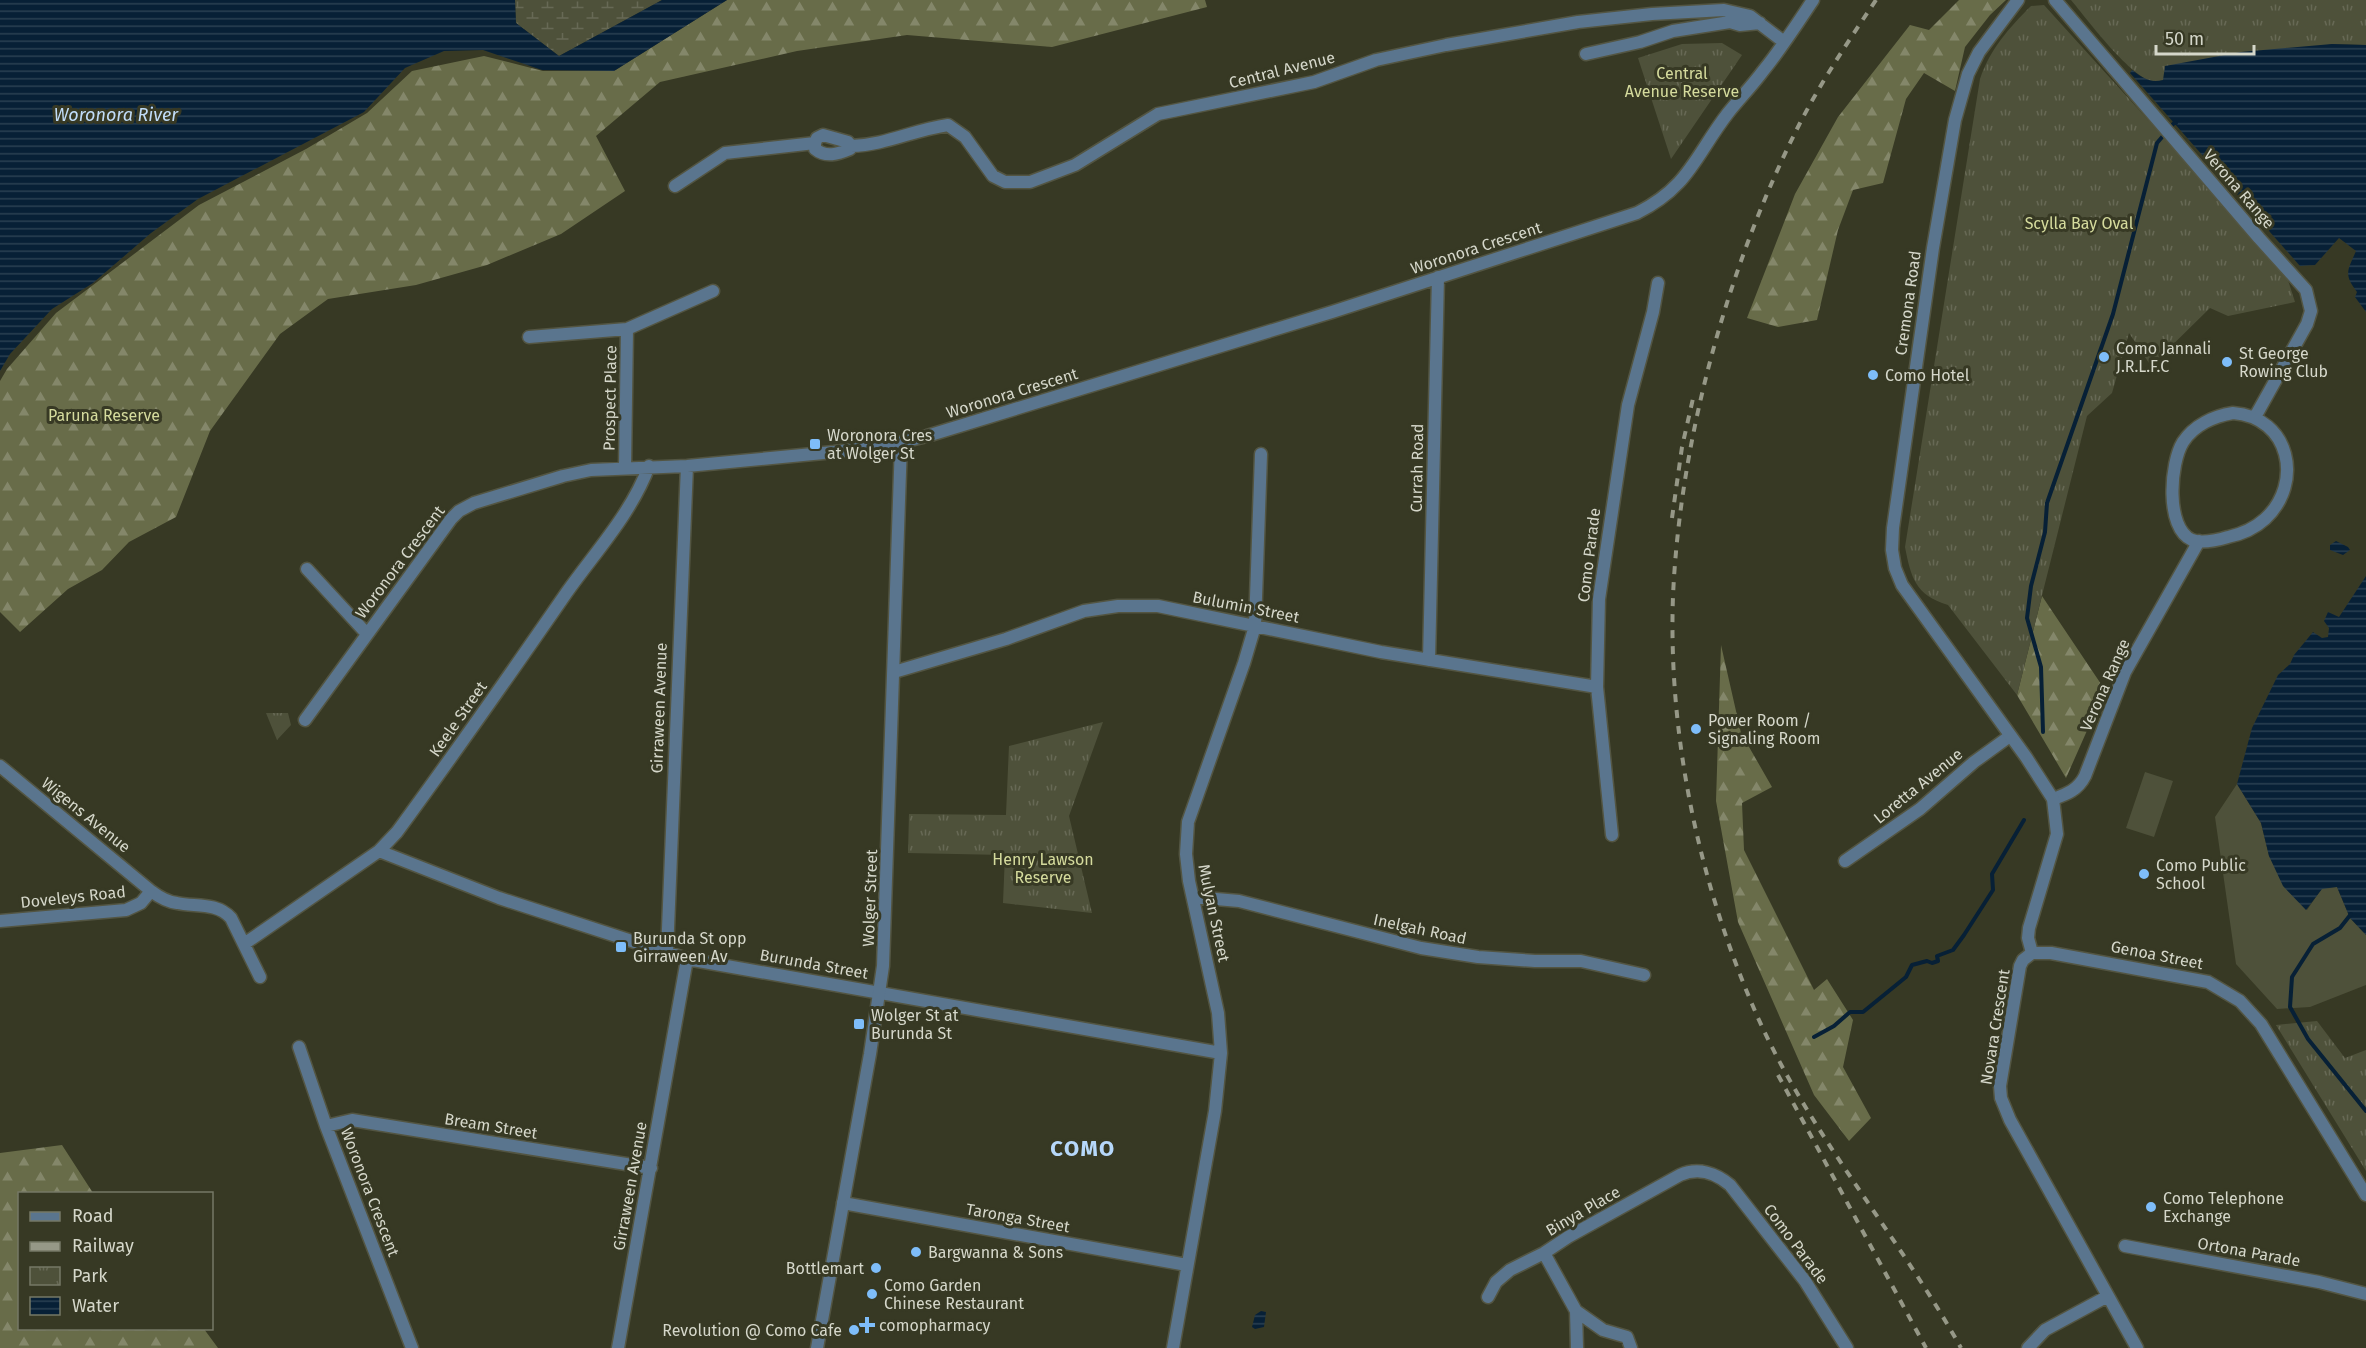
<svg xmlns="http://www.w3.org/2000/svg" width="2366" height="1348" font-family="'Fira Sans',sans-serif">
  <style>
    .green { fill: #4e513a }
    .forest { fill: url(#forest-firs) }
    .wetland { fill: url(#wetland-marsh) }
    .park { fill: url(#park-tufts) }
    .water { fill: url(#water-rules) }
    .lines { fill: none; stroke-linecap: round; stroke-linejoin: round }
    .stream { stroke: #072036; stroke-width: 4 }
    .minor-casing { stroke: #535542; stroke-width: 15 }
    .tertiary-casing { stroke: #535542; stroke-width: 15 }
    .minor { stroke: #5a758e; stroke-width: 12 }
    .tertiary { stroke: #5a758e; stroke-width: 12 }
    .rail { stroke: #969887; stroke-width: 4; stroke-dasharray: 8 8; stroke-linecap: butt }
    .poi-dot { fill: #7ebdf9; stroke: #373924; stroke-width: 2 }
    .labels { text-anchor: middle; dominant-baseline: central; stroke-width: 6; stroke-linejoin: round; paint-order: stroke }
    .street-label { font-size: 16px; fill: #d5d7ca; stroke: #373924 }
    .park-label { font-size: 16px; fill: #d5db9d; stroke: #373924 }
    .poi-label { font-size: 16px; fill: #d5d7ca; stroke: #373924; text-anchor: start }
    .water-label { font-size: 18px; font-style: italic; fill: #c0dcf8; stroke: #373924 }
    .district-label { font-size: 22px; font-weight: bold; letter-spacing: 1.5px; fill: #b6d8fa; stroke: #373924 }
  </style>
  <defs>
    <pattern id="forest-firs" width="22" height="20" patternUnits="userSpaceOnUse" patternTransform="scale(1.5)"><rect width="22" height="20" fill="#686c49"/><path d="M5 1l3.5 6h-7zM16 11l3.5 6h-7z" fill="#84876a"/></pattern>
    <pattern id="wetland-marsh" width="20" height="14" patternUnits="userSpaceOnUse" patternTransform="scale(1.5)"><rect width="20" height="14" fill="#4e513a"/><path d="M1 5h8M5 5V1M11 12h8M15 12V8" fill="none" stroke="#676955"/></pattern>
    <pattern id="park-tufts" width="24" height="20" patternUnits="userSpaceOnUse" patternTransform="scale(1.5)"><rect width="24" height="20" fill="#4e513a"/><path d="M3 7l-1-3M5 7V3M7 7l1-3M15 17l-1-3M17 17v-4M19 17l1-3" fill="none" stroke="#676955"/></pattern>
    <pattern id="water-rules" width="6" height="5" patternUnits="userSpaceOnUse" patternTransform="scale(1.5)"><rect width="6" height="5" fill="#072036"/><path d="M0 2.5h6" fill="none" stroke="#2a4052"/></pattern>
  </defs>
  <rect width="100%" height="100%" fill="#373924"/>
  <path class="green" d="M2145,772L2173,781L2154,837L2126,828Z
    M2237,784L2261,823L2269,856L2307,910L2322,888L2337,887L2350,918L2366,935V985L2310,1007L2277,1009L2236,964L2215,817Z"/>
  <path class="forest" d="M727,0H1205L1207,7L1052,47L907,35L797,51L660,82L596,136L625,191L561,234L487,265L416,285L328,299L280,334L210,431L176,517L129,542L102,570L68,589L20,632L0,612V381L7,369L56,313L199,205L306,149L367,113L412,71L484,56L543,71H614Z
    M1959,0H2006L1990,15L1965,47L1955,91L1924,73L1906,99L1883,183L1853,190L1838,230L1817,320L1778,327L1747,318L1795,194L1838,117L1910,25L1929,30Z
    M2042,596L2105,690L2066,778L2017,695Z
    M1721,645L1741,733L1772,787L1742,803L1744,850L1814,990L1827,979L1853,1020L1843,1067L1871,1118L1849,1141L1814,1095L1738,922L1716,801Z
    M62,1145L93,1193L20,1194V1328L204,1329L218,1348H0V1153Z"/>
  <path class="wetland" d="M515,0H662L559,56L516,23Z"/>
  <path class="park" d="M2071,0H2366V45L2332,44L2155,82C2132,80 2087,19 2071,0Z
    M2044,5L2285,271L2295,302L2228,316L2210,308L2151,366L2129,333L2112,393L2087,416L2017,695L1948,605C1915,595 1911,577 1905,547L1980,79C1990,49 2009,28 2031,6Z
    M1722,43L1742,55L1671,159L1638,58L1682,44Z
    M266,713H288L291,725L277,740Z
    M1103,722L1069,816L1092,913L1003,903L1005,855L908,853L909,814L1006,815L1009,746Z
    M2317,1021L2345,1058L2366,1050V1171L2276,1025Z"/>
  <path class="water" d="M0,0H515L516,23L559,56L662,0H727L614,71L542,70L483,50L444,51L405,68L364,112L198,199L151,233L93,283L52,309L10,354L0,371Z
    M2332,44L2366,45V312L2355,297L2357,292C2343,274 2348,270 2356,251L2339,238L2315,265L2300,266L2130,73L2132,70C2143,78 2149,83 2163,80L2165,66L2241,52Z
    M2336,541L2348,547L2350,550L2343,555L2330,550V545Z
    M2366,576V935L2350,918L2337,887L2322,889L2306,910L2283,886L2269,856L2261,823L2237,784L2252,728L2278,675L2290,664L2294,655L2313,632L2322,638L2328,637L2329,628L2324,621L2328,612L2339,617Z
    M1261,1311L1266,1312L1264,1327L1255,1329L1252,1327L1255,1315Z"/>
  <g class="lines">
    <path class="stream" d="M2043,732L2041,667L2027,618L2031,586L2045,532L2047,503L2113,314L2157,143L2174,123H2176
      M2351,914L2340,928L2313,944L2292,977L2290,1007L2308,1039L2366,1111
      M1814,1037L1834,1026L1850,1012H1863L1906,977L1912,965L1927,961L1932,963L1938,961L1937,956L1953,950L1964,935L1993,890L1992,874L2024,820"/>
    <defs>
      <path id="minor" d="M2055,0L2259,238L2306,290L2311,311L2307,324L2255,417
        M1586,54L1640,42L1673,31L1730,22L1740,25L1760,23
        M815,143V149C826,158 838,154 850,149L851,146C886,145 913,130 948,125L965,137L993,176L1005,182H1030L1075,165L1158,114L1314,82L1376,60L1446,45L1578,22L1652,14L1724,10L1750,16L1784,42
        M675,186L725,153L815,143L817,138L823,135L848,142L851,146
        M529,337L627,329L713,291
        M2233,413C2290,417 2304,483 2265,519C2255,528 2242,534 2228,537C2218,540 2203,544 2192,540C2165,528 2170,463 2183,442C2194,425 2214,416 2233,413Z
        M625,467L627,329
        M307,569L367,634
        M1429,660L1438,277
        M894,672L1006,639L1084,611L1118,606H1158L1381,652L1597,687
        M305,720L451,519L459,511L474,503L563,476L591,470L687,466L834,452L889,445L927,436L1332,312L1637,213C1689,187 1695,156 1728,113C1739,99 1752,86 1763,71C1781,49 1797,24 1813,0
        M0,766L151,891
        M2053,799C2067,794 2078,790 2085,776L2125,672L2199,541
        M1612,835L1597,687L1599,599L1628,405L1653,312L1658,283
        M379,851L499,898L687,959L1221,1053
        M1845,861L1920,809L1974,762L2010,736
        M1193,897L1239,901L1421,948L1478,957L1535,961H1581L1644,975
        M0,921L126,910L141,903L151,891C159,897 167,902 177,903C195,907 217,902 231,918L260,977
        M244,944L379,851L397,832C455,753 511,673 567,592C596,551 631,514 649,466
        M667,953L687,466
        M299,1047L326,1126L412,1348
        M326,1126L352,1120L651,1168
        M843,1203L1187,1265
        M2125,1246L2319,1282L2366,1294
        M1544,1253L1576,1311L1577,1348
        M1488,1297L1496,1282L1510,1270L1544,1253L1568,1237L1680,1175C1698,1167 1716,1173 1730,1185L1805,1281L1847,1348
        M1576,1311L1603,1330L1627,1337L1631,1348
        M618,1348L687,959
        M1173,1348L1215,1111L1221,1053L1218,1013L1189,881L1186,854L1188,822L1244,663L1255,626L1261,454"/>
      <path id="tertiary" d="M2018,0L1979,52L1968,74L1955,120L1933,248L1893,528L1892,550L1895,568L1902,585L2026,757L2053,799L2057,834L2029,928L2028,938L2032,953L2023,960L2020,966L2000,1086L2001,1098L2010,1120L2137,1348
        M2032,953H2051L2208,982L2240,1001L2261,1024L2366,1195
        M817,1348L870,1054L883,966L901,443
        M2028,1348L2045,1330L2108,1296"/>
    </defs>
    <use href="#minor" class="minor-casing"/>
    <use href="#tertiary" class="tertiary-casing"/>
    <use href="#minor" class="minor"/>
    <use href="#tertiary" class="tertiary"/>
    <path class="rail" d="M1876,0C1849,40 1821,82 1799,125C1728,265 1680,439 1673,596C1668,734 1698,877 1752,1004C1804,1128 1896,1231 1961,1348
      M1672,518L1682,447L1694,394
      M1778,1075L1926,1348"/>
  </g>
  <g class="poi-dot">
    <circle cx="2104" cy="357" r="6"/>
    <circle cx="2227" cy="362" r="6"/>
    <circle cx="1873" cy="375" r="6"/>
    <rect x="809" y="438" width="12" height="12" rx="3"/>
    <circle cx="1696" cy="729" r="6"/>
    <circle cx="2144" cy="874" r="6"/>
    <rect x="615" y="941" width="12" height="12" rx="3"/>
    <rect x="853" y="1018" width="12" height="12" rx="3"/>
    <circle cx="2151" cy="1207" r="6"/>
    <circle cx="916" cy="1252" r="6"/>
    <circle cx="876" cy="1268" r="6"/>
    <circle cx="872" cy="1294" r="6"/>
    <path d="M864 1316h6v6h6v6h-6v6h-6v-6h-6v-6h6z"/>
    <circle cx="854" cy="1330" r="6"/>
  </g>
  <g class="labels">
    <g class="street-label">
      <text transform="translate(1282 70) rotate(-14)">Central Avenue</text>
      <text transform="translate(2239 189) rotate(49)">Verona Range</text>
      <text transform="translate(1476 248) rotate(-18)">Woronora Crescent</text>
      <text transform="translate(1908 303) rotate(-82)">Cremona Road</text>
      <text transform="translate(1012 393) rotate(-17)">Woronora Crescent</text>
      <text transform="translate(610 398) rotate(-89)">Prospect Place</text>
      <text transform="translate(1417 468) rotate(-89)">Currah Road</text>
      <text transform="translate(1589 555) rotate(-83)">Como Parade</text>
      <text transform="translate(400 562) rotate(-53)">Woronora Crescent</text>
      <text transform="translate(1246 607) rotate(11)">Bulumin Street</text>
      <text transform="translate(2105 685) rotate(-66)">Verona Range</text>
      <text transform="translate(659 708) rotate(-88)">Girraween Avenue</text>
      <text transform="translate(458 719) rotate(-55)">Keele Street</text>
      <text transform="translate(1918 786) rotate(-39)">Loretta Avenue</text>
      <text transform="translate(86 815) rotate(39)">Wigens Avenue</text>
      <text transform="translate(73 897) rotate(-6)">Doveleys Road</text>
      <text transform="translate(870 898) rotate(-88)">Wolger Street</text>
      <text transform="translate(1214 913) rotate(78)">Mulyan Street</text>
      <text transform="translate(1420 929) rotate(12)">Inelgah Road</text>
      <text transform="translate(2157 955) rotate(11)">Genoa Street</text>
      <text transform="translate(814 964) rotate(10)">Burunda Street</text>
      <text transform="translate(1995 1027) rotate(-81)">Novara Crescent</text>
      <text transform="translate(491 1126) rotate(9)">Bream Street</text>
      <text transform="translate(630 1186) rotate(-80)">Girraween Avenue</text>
      <text transform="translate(370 1192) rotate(69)">Woronora Crescent</text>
      <text transform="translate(1583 1211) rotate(-30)">Binya Place</text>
      <text transform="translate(1018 1218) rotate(10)">Taronga Street</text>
      <text transform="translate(1796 1244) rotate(53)">Como Parade</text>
      <text transform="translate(2249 1252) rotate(10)">Ortona Parade</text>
    </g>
    <g class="park-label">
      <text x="1682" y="73">Central<tspan x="1682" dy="18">Avenue Reserve</tspan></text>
      <text x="2079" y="223">Scylla Bay Oval</text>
      <text x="104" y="415">Paruna Reserve</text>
      <text x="1043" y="859">Henry Lawson<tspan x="1043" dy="18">Reserve</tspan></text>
    </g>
    <g class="poi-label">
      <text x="2116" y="348">Como Jannali<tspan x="2116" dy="18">J.R.L.F.C</tspan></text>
      <text x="2239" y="353">St George<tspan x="2239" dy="18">Rowing Club</tspan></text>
      <text x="1885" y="375">Como Hotel</text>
      <text x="827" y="435">Woronora Cres<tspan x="827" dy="18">at Wolger St</tspan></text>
      <text x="1708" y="720">Power Room /<tspan x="1708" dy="18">Signaling Room</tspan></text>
      <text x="2156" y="865">Como Public<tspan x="2156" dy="18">School</tspan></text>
      <text x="633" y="938">Burunda St opp<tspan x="633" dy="18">Girraween Av</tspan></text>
      <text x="871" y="1015">Wolger St at<tspan x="871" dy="18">Burunda St</tspan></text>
      <text x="2163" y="1198">Como Telephone<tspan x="2163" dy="18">Exchange</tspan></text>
      <text x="928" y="1252">Bargwanna &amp; Sons</text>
      <text x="864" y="1268" text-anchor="end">Bottlemart</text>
      <text x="884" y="1285">Como Garden<tspan x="884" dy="18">Chinese Restaurant</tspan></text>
      <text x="879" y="1325">comopharmacy</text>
      <text x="842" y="1330" text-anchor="end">Revolution @ Como Cafe</text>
    </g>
    <g class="water-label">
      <text x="116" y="115">Woronora River</text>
    </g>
    <g class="district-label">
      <text x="1083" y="1148">COMO</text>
    </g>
  </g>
  <rect x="18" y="1192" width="195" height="138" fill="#373924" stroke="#767866" stroke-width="1.5"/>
  <rect x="30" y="1212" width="30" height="9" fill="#5a758e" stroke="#767866" stroke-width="1.5"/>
  <text x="72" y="1222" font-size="18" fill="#d5d7ca">Road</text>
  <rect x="30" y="1242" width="30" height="9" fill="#969887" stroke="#767866" stroke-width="1.5"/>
  <text x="72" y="1252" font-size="18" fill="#d5d7ca">Railway</text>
  <rect x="30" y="1267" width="30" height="18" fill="url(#park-tufts)" stroke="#767866" stroke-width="1.5"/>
  <text x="72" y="1282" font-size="18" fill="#d5d7ca">Park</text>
  <rect x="30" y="1297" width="30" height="18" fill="url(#water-rules)" stroke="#767866" stroke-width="1.5"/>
  <text x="72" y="1312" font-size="18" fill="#d5d7ca">Water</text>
  <path d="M2156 45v9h98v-9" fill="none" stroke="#d5d7ca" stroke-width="3"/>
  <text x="2165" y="45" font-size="18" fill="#d5d7ca" stroke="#373924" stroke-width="4.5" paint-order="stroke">50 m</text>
</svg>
